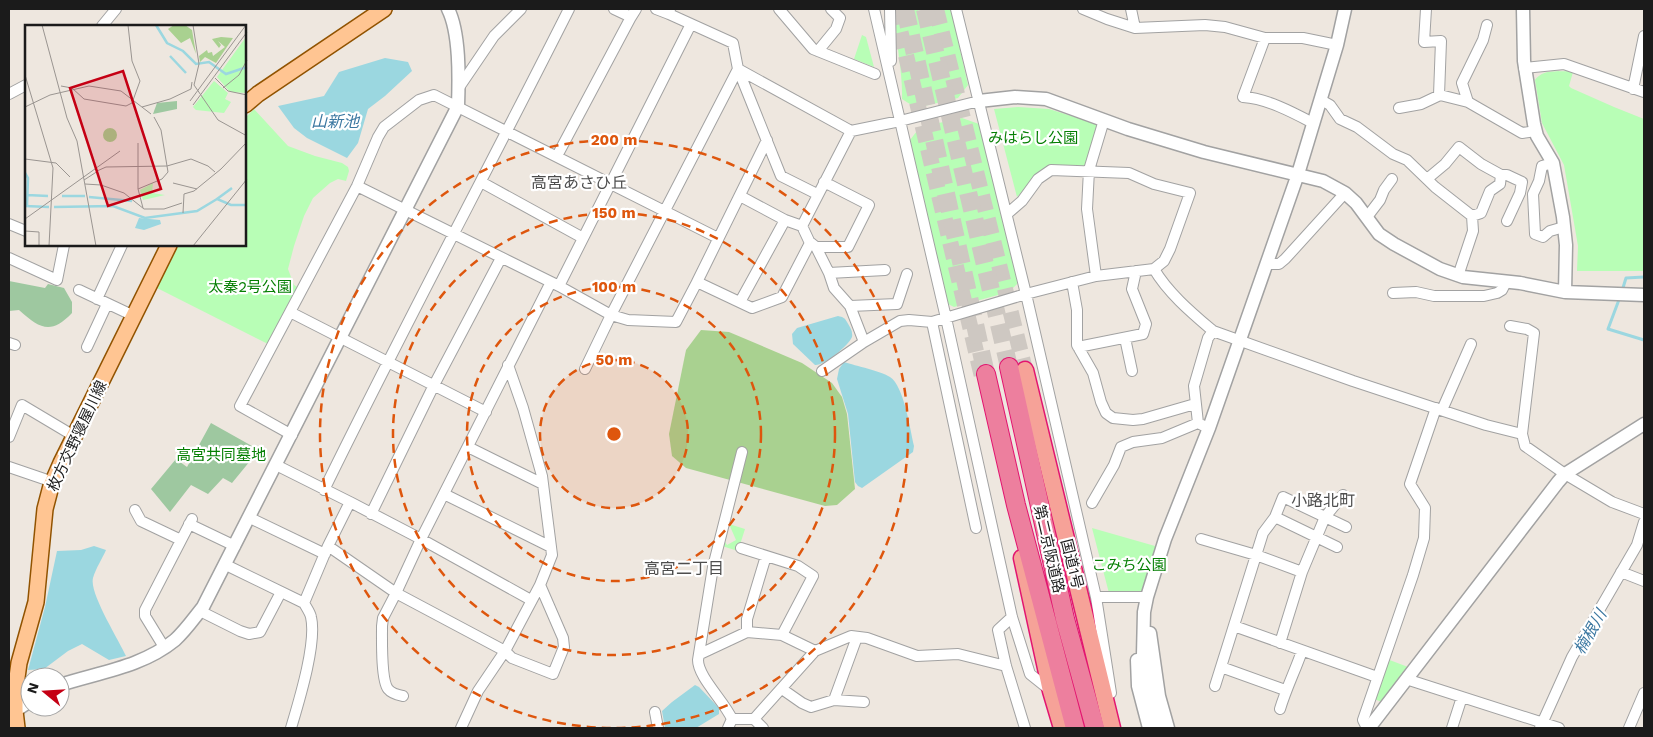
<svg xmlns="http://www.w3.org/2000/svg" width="1653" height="737" font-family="'Work Sans','Noto Sans JP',sans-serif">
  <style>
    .forest { fill: #a9d190 }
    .cemetery { fill: #9ec8a0 }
    .park { fill: #b8feb6 }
    .water { fill: #9bd7e0 }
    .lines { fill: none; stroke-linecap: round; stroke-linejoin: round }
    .stream { stroke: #9bd7e0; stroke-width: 3 }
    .trunk-tunnel { stroke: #cec8c2; stroke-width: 16; stroke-dasharray: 16 8; stroke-linecap: butt }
    .motorway-tunnel { stroke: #cec8c2; stroke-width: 18; stroke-dasharray: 18 9; stroke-linecap: butt }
    .minor-casing { stroke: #a2a2a2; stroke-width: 12 }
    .tertiary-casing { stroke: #a2a2a2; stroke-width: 15 }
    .primary-casing { stroke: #915300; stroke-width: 18 }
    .trunk-casing { stroke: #e21570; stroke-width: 19 }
    .motorway-casing { stroke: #e21570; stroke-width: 20 }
    .minor { stroke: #fff; stroke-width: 10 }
    .tertiary { stroke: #fff; stroke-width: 12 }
    .primary { stroke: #ffc592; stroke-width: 15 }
    .trunk { stroke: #f6a298; stroke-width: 16 }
    .motorway { stroke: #ed7f9e; stroke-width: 18 }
    .ring { fill: none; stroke: #de560d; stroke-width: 2.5; stroke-dasharray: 9 6 }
    .labels { text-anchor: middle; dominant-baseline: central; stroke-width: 4.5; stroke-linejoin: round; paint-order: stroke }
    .park-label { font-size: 15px; fill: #057f03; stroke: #fff }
    .street-label { font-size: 15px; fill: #1b1b1b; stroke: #fff }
    .water-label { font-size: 16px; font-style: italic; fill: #3c78a1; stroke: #fff }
    .neighbourhood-label { font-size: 16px; fill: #4e4e4e; stroke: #fff }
    .inset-river { fill: none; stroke: #9bd7e0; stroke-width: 2.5 }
    .inset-road { fill: none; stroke: #9a9591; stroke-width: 1 }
    .view { fill: #c50014; fill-opacity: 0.15; stroke: #c50014; stroke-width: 2.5 }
    .inset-edge { fill: none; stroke: #1b1b1b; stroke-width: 2.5 }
    .centre { fill: #de560d; stroke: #fff; stroke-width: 2.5 }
    .ring-label { font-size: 15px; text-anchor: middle; font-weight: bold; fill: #de560d; stroke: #fff; stroke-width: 4.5; stroke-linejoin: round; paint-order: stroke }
  </style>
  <rect width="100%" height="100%" fill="#eee7df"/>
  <path class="forest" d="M701,330L729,332L802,363L832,383L842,397L847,414L855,489L837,505L825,506L686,468L672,456L669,434L686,350Z"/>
  <path class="cemetery" d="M9,281L45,288L48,284L64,288L72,302V313C51,335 40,329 19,310L9,311Z
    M211,423L259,450L232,483L223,478L208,494L191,485L170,512L151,489L176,459L187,467Z"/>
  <path class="park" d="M896,9H918L919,13L932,12V9H951L968,85L958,98L916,108L902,99C903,68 894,40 896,9Z
    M862,35L866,37L874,67L854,59Z
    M1568,71L1573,72L1569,86L1571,88L1614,107L1644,119V271H1577L1578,246L1564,165L1542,123L1535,80C1543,69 1556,72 1568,71Z
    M1018,107L1049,109L1097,124L1086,168L1049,166L1033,180L1017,197L994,109Z
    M254,109L288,146L315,156L342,163L348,167L349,171L346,181L338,179L330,183L313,198L304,216L294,246L288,269L294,285L299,288L268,344L157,288L179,245H245V118Z
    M962,118L979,124L1019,282L1009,292L954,307L946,303L910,140L920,127Z
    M729,524L745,529L738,551L722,546L724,540L727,545L736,540Z
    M1092,528L1162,548L1147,597H1110Z
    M1387,659L1408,667L1382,702L1374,699Z"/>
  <path class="water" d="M385,58L408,62L412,71L385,96L368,109L358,143L347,158L307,138L294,128L278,106L324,96L339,72Z
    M838,316C843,317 845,318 847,322C850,327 853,331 852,337C849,345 824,366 815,365L793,344L792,334L797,328Z
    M844,362C856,366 881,371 890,377C904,386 910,429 914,446L913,452L862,488L858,486L855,482L848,414L837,379L839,369Z
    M94,546L106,550C102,559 96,568 93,578C89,593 119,640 126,656L109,660L82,644L68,651L44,669L28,670L45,607L57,551L81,550Z
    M695,685L699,687L719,708V714L696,728H665L662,711L672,702Z"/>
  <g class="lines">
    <path class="stream" d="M1622,291L1626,278L1644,277
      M1620,297L1608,329L1644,340"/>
    <path class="trunk-tunnel" d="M895,9L983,381
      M936,9L1025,370"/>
    <path class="motorway-tunnel" d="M905,9L986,374
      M925,9L1009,367"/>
    <defs>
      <path id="minor" d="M614,9L631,17L636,9
        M656,9L669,14
        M670,9L669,14L733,43L738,69L851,131L900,121L979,101
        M779,9L813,49L875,74
        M874,9L946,318L1012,617L1030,674L1050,690
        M890,9L891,61
        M956,9L1026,294L1096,597L1111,693
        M1083,9L1107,19L1135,28L1205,25L1225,27L1265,38H1303L1337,45
        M1131,9L1135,28
        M1426,9L1424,42L1441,41L1439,95
        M102,26L116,9
        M1265,38L1243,97C1266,98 1294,113 1313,123
        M818,51L836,29L840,18L831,9
        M1524,68L1564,64L1644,92
        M738,69L781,176L817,194
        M458,89L494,36L521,9
        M1633,89L1644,36
        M9,94L26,85
        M1321,100L1330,105L1340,119L1357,127L1393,154L1407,160L1435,187L1472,216L1473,231L1458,276
        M1468,102L1462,83L1483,40L1487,25
        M1399,108L1421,104L1440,95L1468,102L1522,133L1536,131
        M557,156L631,17
        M1553,163L1542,166L1539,181L1533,194L1535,234L1543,237L1550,231L1564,227
        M1501,175H1507L1522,182L1520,193L1507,221
        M1427,179L1445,164L1459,147L1481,164L1501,175L1500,184L1490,191L1481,213L1472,216
        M481,182L583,238
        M357,186L559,286L611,315L628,320L676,322L697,282L752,308L782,297L810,243L802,226L851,131
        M740,196L785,220L802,226
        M1367,217L1380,200L1384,190L1392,179
        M9,224L26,231
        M811,243L816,247L829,273L834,288L850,306L864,342
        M816,247H848L869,205L824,182
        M9,258L57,280L64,245
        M1266,264H1279L1285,259L1345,193
        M1154,269C1168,293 1192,313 1213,331L1353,381L1486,425L1522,434L1525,446L1565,474L1612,502L1644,514
        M829,273L885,270
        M1096,276L1087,209L1089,170L1104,120
        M697,282L767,140
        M1072,282L1077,310V345L1093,373L1101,402L1106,413L1113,418L1133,420L1143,419L1195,404
        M559,286L691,24
        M79,290L134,316
        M1393,293L1416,292L1434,296H1484L1497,293L1502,290L1506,282
        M97,299L122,245
        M740,302L785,220
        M850,306L897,304L907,274
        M290,312L486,412
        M932,322L976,528
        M1510,326L1527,329L1534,333L1522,434
        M1125,338L1132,371
        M9,343L15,345
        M87,347L107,304
        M1078,347L1143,334L1146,324L1132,289L1136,271
        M585,369L611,315L738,69
        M822,371L864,342L900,321L909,320L932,322L1026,294L1096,276L1154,269L1164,261L1170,249L1190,193L1154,184L1129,173L1051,170L1038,179L1022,201L1007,214
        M1442,410L1471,344
        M1204,426L1198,423L1194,386L1208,338L1213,331
        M292,435L240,406L357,186L378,137L384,127L419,100L434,95L718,238
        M9,437L22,405L74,436
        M468,447L543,484
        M276,465L350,502L328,546L396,593L421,539L551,282
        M9,467L53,482
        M324,490C403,328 488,170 569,9
        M444,494L551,547
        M350,502L421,539L531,600
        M1092,503L1114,465L1121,447L1133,442L1162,438L1198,423
        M135,510L141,521L181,540
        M371,514L434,385L501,258
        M1275,517L1337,547
        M250,518L325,554
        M189,524L235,546
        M1201,539L1256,555L1302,572
        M741,548L798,566L813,576L782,635
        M226,565L304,603
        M1621,572L1644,581
        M1096,597H1147
        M200,611L240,631L249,634L260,632L281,592
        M1012,617L998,630L1006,666L1025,728
        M1234,626L1377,677
        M747,632V619L766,556
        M1280,643L1302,572L1325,517L1343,495
        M164,647L145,616V610L192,519
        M700,654L747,632L782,635L815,651
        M1221,667L1285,690
        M1406,679L1559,728
        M1215,686L1263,533L1275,517L1283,497L1346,527
        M782,689L802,703L811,707L834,700L864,702
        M403,696C398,695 392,694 388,689C381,680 382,639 382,626L383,618L396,593L505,651L540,585L552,555L542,476L523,408L508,365
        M834,700L857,637
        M1280,709C1286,689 1295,671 1302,651
        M655,712L658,728
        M732,719C724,701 698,677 698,660L713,567L742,452
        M754,719L815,651L851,636L867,638L917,656L958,654L1006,666
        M291,728C299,701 317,643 311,617C310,612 306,607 304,603L328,546
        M461,728L478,691L505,651L512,658L553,674L564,647L563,638L540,585
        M728,728L732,719H754L763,728
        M1367,728L1363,720L1413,575L1424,538L1425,508L1410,484L1436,408
        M1452,728L1462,697
        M1540,728L1572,657L1637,545L1644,522
        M1629,728L1644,693"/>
      <path id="tertiary" d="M979,101L1015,97L1046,99L1128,129L1204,152L1323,181L1345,193L1356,203L1379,234L1394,244L1440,269L1463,277L1520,283L1565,292L1566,245L1563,217L1553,163L1537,136L1534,124L1524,61L1523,9
        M1565,292L1644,295
        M1150,633L1159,696L1168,728
        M1137,660L1138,686L1149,728
        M60,685C100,672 142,667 175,640C186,630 194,618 203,607L458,106C459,78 460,33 448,9
        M11,716L15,711L30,701
        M1159,728L1150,699L1143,655L1144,612L1147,597L1165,539L1209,428L1298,174L1337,45L1345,9
        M1369,728L1558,482L1565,474L1644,424"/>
      <path id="primary" d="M245,105L258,94L384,9
        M17,728L15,711V692L19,663L36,602L45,509L51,486L61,463L169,245"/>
      <path id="trunk" d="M1025,370L1112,728
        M1022,558L1051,691L1062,728"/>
      <path id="motorway" d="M1009,367L1065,619L1095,728
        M986,374L1016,505L1075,728"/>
    </defs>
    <use href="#minor" class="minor-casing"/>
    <use href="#tertiary" class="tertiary-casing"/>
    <use href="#primary" class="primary-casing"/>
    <use href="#trunk" class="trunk-casing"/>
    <use href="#motorway" class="motorway-casing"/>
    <use href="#minor" class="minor"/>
    <use href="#tertiary" class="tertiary"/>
    <use href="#primary" class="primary"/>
    <use href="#trunk" class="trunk"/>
    <use href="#motorway" class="motorway"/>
  </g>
  <circle cx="614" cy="434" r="74" fill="#de560d" fill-opacity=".12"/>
  <g class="ring">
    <circle cx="614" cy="434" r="74"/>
    <circle cx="614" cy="434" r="147"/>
    <circle cx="614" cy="434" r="221"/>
    <circle cx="614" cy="434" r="294"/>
  </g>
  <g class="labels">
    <g class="park-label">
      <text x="1033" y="138">みはらし公園</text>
      <text x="250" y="287">太秦2号公園</text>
      <text x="221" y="455">高宮共同墓地</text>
      <text x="1129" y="565">こみち公園</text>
    </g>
    <g class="street-label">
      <text transform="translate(77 436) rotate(-65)">枚方交野寝屋川線</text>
      <text transform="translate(1049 549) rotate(77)">第二京阪道路</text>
      <text transform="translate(1072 564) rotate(76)">国道1号</text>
    </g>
    <g class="water-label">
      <text x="335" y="121">山新池</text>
      <text transform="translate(1590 632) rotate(-60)">楠根川</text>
    </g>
    <g class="neighbourhood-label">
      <text x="579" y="182">高宮あさひ丘</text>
      <text x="1323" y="500">小路北町</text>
      <text x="684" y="568">高宮二丁目</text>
    </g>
  </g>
  <g transform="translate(25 25)">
    <rect width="221" height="221" fill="#eee7df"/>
    <path d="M149,0H160L167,5L171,29L165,13L156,18L143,4ZM196,12L208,13L191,38L180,32L175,37L174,31L182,25L183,28L187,27L188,31L200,22L193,16L196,20L194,23L187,14ZM78 110a7 7 0 1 1 14 0a7 7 0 1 1-14 0Z" fill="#a9d190"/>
    <path d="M152,76V84L128,89L132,78Z" fill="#9ec8a0"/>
    <path d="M221,12V68L205,67L192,52ZM189,56L203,68L200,74L206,77L199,88L171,85L168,82ZM128,158L127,168L140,170L118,175L115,165Z" fill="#b8feb6"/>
    <path d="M114,193L135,195L136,199L119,205L110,203Z" fill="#9bd7e0"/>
    <path class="inset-river" d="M131,0L142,18L158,26L171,39L184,37L201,49L222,42M145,31L161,48M0,148L3,153L2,181M207,163L192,174L206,180H222M2,170L23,171M37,171H60M64,172L107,176M0,181L24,182M29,182L88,181L120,193L172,186L192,174"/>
    <path class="inset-road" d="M17,0L42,93L52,116L71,221M168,0L174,39L169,60L193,95L222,111M0,50L28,143L24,221M190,53L203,66L222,70M36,61L47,63L59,74L101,81L107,78L115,56L107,36L103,0M198,63L214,50L222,35M165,76L221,0M168,80L222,7M0,82L25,70L64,61L96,66L126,89M117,82L145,74L166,64L167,57M129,92L136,105L143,147M113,118V164L137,154L143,147M0,134L31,138L45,152M72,146L81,142L142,141L166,134L183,141L190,147M59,155L73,146M148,158L172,164M60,159L76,160L99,168L119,184H139L157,178M113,164L118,183M158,188L159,169L169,166L196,144L222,117M0,194L95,126M0,206L14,207V221M168,221L222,154"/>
    <path class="view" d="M98,46L136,164L83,181L45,63Z"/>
    <rect width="221" height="221" class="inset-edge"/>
  </g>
  <circle cx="614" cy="434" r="8" class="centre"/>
  <g class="ring-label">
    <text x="614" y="145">200 m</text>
    <text x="614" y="218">150 m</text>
    <text x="614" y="292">100 m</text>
    <text x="614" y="365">50 m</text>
  </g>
  <rect width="1653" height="737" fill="none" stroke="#1b1b1b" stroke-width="20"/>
  <g transform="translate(45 692) rotate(288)"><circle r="24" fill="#ffffff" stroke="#a4a4a4"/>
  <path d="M0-4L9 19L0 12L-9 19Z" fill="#c50014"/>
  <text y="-8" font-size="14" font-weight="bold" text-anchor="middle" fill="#1b1b1b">N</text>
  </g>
</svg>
